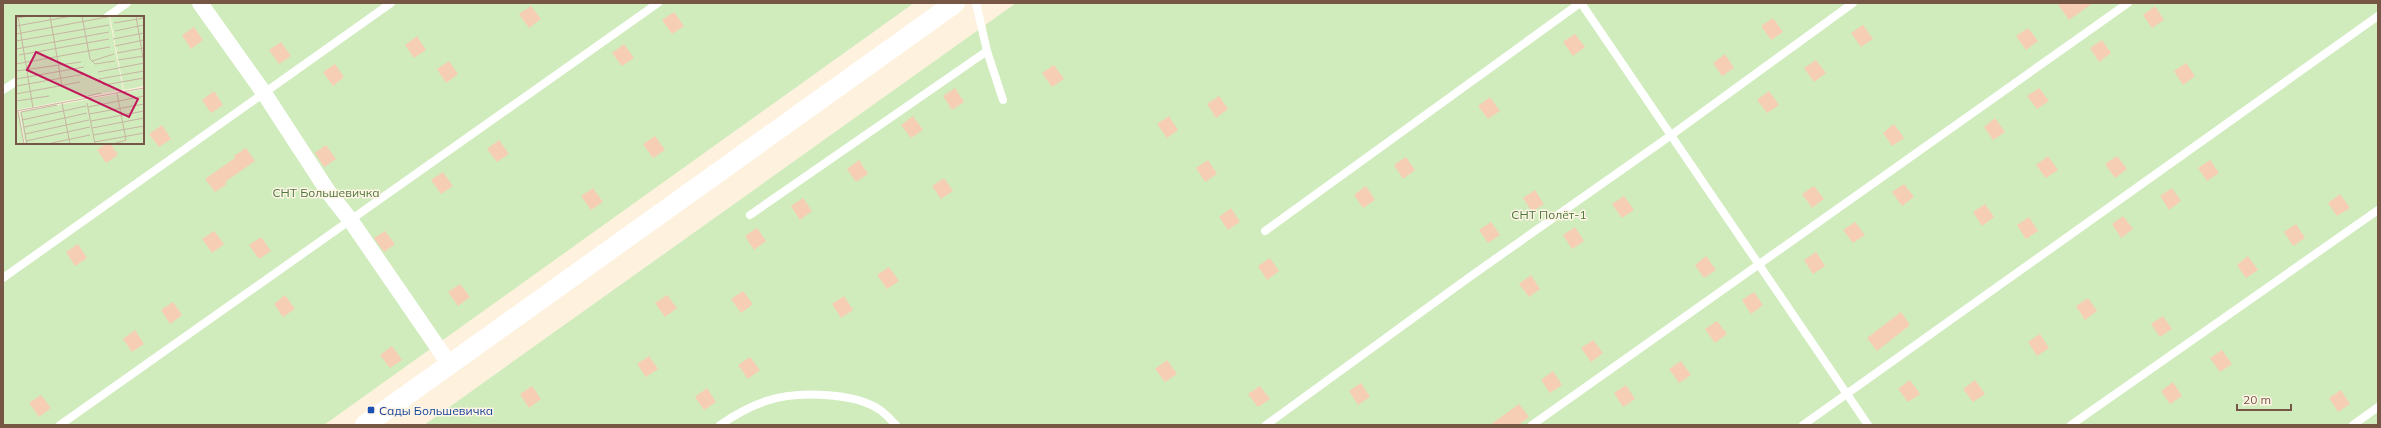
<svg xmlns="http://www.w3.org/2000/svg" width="2381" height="428" font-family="Mulish,sans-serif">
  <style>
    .green { fill: #d0ecbd; fill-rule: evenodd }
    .building { fill: #f6ceb4 }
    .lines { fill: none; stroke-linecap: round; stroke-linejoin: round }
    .service { stroke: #fff; stroke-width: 8 }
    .minor { stroke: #fff; stroke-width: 16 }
    .tertiary { stroke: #fff; stroke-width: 20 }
    .transit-dot { fill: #1a4fb4; stroke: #fff5e7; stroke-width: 1.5 }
    .labels { text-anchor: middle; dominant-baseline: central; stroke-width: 3; stroke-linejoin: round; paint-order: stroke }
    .park-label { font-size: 12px; fill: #4c773a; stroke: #fff5e7 }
    .transit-label { font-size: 12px; fill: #164399; stroke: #fff5e7; text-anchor: start }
    .inset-road { fill: none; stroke: #c8b4a1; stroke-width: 1 }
    .view { fill: #c2185b; fill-opacity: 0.15; stroke: #c2185b; stroke-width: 2 }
    .inset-edge { fill: none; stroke: #765645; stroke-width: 2 }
  </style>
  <rect width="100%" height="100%" fill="#fef2df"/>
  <path class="green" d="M3,3H914L324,425H3ZM17,17H143V143H17Z
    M1016,3H2378V425H424Z"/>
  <path class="building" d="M2057,3H2093L2069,20Z
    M531,6L541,19L529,28L519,14Z
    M2155,6L2164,20L2152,28L2143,15Z
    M674,12L684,26L672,34L662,20Z
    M1773,18L1783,32L1771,40L1761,26Z
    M1863,25L1873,39L1861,47L1851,33Z
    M194,27L203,40L191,49L182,35Z
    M2028,28L2038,41L2026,50L2016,36Z
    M1575,34L1585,47L1573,56L1563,42Z
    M417,36L426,50L414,58L405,45Z
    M2102,40L2111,53L2099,62L2090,48Z
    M281,42L291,56L279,64L269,50Z
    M624,44L634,58L622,66L612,53Z
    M1725,54L1734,68L1722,76L1713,63Z
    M1816,60L1826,73L1814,82L1804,68Z
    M449,61L458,74L446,83L437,69Z
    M2186,63L2195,76L2183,85L2174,71Z
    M335,64L344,77L333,86L323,72Z
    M1054,65L1064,79L1052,87L1042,73Z
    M955,88L964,102L952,110L943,96Z
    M2039,88L2049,101L2037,109L2027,96Z
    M214,91L223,105L211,113L202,100Z
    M1769,91L1779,105L1767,113L1757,100Z
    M1219,96L1228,109L1216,118L1207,104Z
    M1490,97L1500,111L1488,119L1478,106Z
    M913,116L923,130L911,138L901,125Z
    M1169,116L1178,130L1167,138L1157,124Z
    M1995,118L2005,132L1993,140L1984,127Z
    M1894,124L1904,138L1892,146L1883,133Z
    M162,125L171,139L159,147L149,134Z
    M655,136L665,150L653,158L643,144Z
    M499,140L509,154L497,162L487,149Z
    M107,143H110L118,155L106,163L97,150Z
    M326,145L336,159L324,167L315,153Z
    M246,148L255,161L225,182L227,184L215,192L205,179L235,158L234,156Z
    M2048,156L2058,170L2046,178L2036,165Z
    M2117,156L2127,169L2115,178L2105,164Z
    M1406,157L1415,170L1403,179L1394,165Z
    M859,160L868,174L856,182L847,169Z
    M1208,160L1217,174L1205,182L1196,168Z
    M2210,160L2219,173L2207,181L2198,168Z
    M443,172L453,186L441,194L431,180Z
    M944,178L953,191L941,199L932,186Z
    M1904,184L1914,197L1902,206L1892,192Z
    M1366,186L1375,200L1363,208L1354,195Z
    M1814,186L1824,199L1812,208L1802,194Z
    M593,188L603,202L591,210L581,196Z
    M2172,188L2181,201L2169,210L2160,196Z
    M1535,190L1544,204L1532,212L1523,198Z
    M2340,194L2350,208L2337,216L2328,203Z
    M1624,196L1634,210L1622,218L1612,204Z
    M803,198L812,211L800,220L791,206Z
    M1985,204L1994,217L1982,226L1973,212Z
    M1231,208L1240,222L1228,230L1219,217Z
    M2123,216L2133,229L2121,238L2112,224Z
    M2029,217L2038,231L2026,239L2017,225Z
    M1491,222L1500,235L1488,243L1479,230Z
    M1855,222L1865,235L1853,243L1843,230Z
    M2296,224L2305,238L2293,246L2284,232Z
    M1575,227L1584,241L1572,249L1563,235Z
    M757,228L766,241L754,250L745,236Z
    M214,231L224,244L212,253L202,239Z
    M385,231L395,244L384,252L374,238Z
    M261,237L271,251L259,259L249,245Z
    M78,244L87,258L75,266L66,252Z
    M1816,252L1825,266L1813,274L1804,260Z
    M1706,256L1716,270L1704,278L1695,265Z
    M2248,256L2258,270L2246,278L2237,265Z
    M1270,258L1279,271L1267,280L1258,266Z
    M889,267L899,281L887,289L877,275Z
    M1531,275L1540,289L1529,297L1519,284Z
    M460,284L470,297L458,306L448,292Z
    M743,291L753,304L741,313L731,299Z
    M1754,292L1763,305L1751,314L1742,300Z
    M285,295L295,309L283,317L274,304Z
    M667,295L677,308L665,317L655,303Z
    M844,296L853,310L841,318L832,304Z
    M2088,298L2097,311L2085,320L2076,306Z
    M173,302L182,315L170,324L161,310Z
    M1901,312L1910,325L1877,351L1867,338Z
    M2163,316L2172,329L2160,337L2151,324Z
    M1717,321L1727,334L1715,343L1705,329Z
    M135,330L144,344L132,352L123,339Z
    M2040,334L2049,348L2037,356L2028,342Z
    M1593,340L1603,353L1591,362L1581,348Z
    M392,346L402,360L390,368L380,355Z
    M2222,350L2232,364L2220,372L2210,358Z
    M649,356L658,369L646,377L637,364Z
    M750,357L760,370L748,379L738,365Z
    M1167,360L1177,374L1165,382L1155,369Z
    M1681,361L1691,375L1679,383L1669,369Z
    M1553,371L1562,385L1550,393L1541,380Z
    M1910,380L1920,394L1908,402L1898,389Z
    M1975,380L1985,394L1973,402L1963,389Z
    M2173,382L2182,396L2170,404L2161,391Z
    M1361,383L1370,397L1358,405L1349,391Z
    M1626,385L1635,399L1623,407L1614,393Z
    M532,386L541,399L529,408L520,394Z
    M1260,386L1270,399L1258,407L1248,394Z
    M707,388L716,402L704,410L695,397Z
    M2341,390L2350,404L2338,412L2329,398Z
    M41,395L51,408L39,417L29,403Z
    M1519,404L1529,417L1518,425H1490Z"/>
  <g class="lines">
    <path class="service" d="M976,3L987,51L1003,100
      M1581,3L1868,425
      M107,17L127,3
      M3,90L17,81
      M750,215L987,51
      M1265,231L1580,3
      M3,278L391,3
      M60,425L658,3
      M720,425C733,416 751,406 766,401C796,391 854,392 880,410C886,414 891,420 896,425
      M1266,425L1471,276L1670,136L1853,3
      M1532,425L2128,3
      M1803,425L2378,16
      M2071,425L2378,210
      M2353,425L2378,407"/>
    <path class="minor" d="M200,3L264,93L329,193L351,221L450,365"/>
    <path class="tertiary" d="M365,425L955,3"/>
  </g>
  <rect class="transit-dot" x="367" y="406" width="8" height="8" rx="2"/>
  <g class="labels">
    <g class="park-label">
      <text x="326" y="192">СНТ Большевичка</text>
      <text x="1549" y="214">СНТ Полёт-1</text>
    </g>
    <g class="transit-label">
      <text x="379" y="410">Сады Большевичка</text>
    </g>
  </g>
  <g transform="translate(16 16)">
    <rect width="128" height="128" fill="#fef2df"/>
    <path d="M10,0H93L107,74L0,94V2ZM94,0H128V70L108,74ZM128,73V128H9L4,96ZM0,96H3L8,128H0Z" fill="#d0ecbd"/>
    <path class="inset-road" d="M2,0L17,92M34,0L46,70M66,0L74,43L79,48L99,45M120,0L128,48M0,2L13,0M98,7L128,2M0,10L56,0M99,15L128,9M0,18L91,1M97,23L128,17M0,25L93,9M99,30L128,24M0,33L93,16M101,37L128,32M3,39L93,23M102,44L128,40M76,45L98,38M0,48L94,31M0,55L65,46M128,55L83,63L88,69L128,62M82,56L128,47M0,63L68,51M0,70L69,58M0,78L64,66M72,80L85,77M0,85L33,80M46,87L54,128M71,87L79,128M72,91L128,80M0,95L128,72M2,95L8,128M73,98L128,88M6,104L70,90M75,105L128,95M8,111L71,97M76,112L128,102M9,118L73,104M77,119L128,110M10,125L74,111M79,126L128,117M11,128L5,96L41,89M31,128L74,119M97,128L110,124L101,77"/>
    <path class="view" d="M20,36L122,83L113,101L11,54Z"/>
    <rect width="128" height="128" class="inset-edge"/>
  </g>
  <rect width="2381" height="428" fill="none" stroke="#765645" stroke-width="8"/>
  <path d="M2237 404v6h54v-6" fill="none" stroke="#765645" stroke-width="2"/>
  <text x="2243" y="404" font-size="12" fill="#765645" stroke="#fff5e7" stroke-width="3" paint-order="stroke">20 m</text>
</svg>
